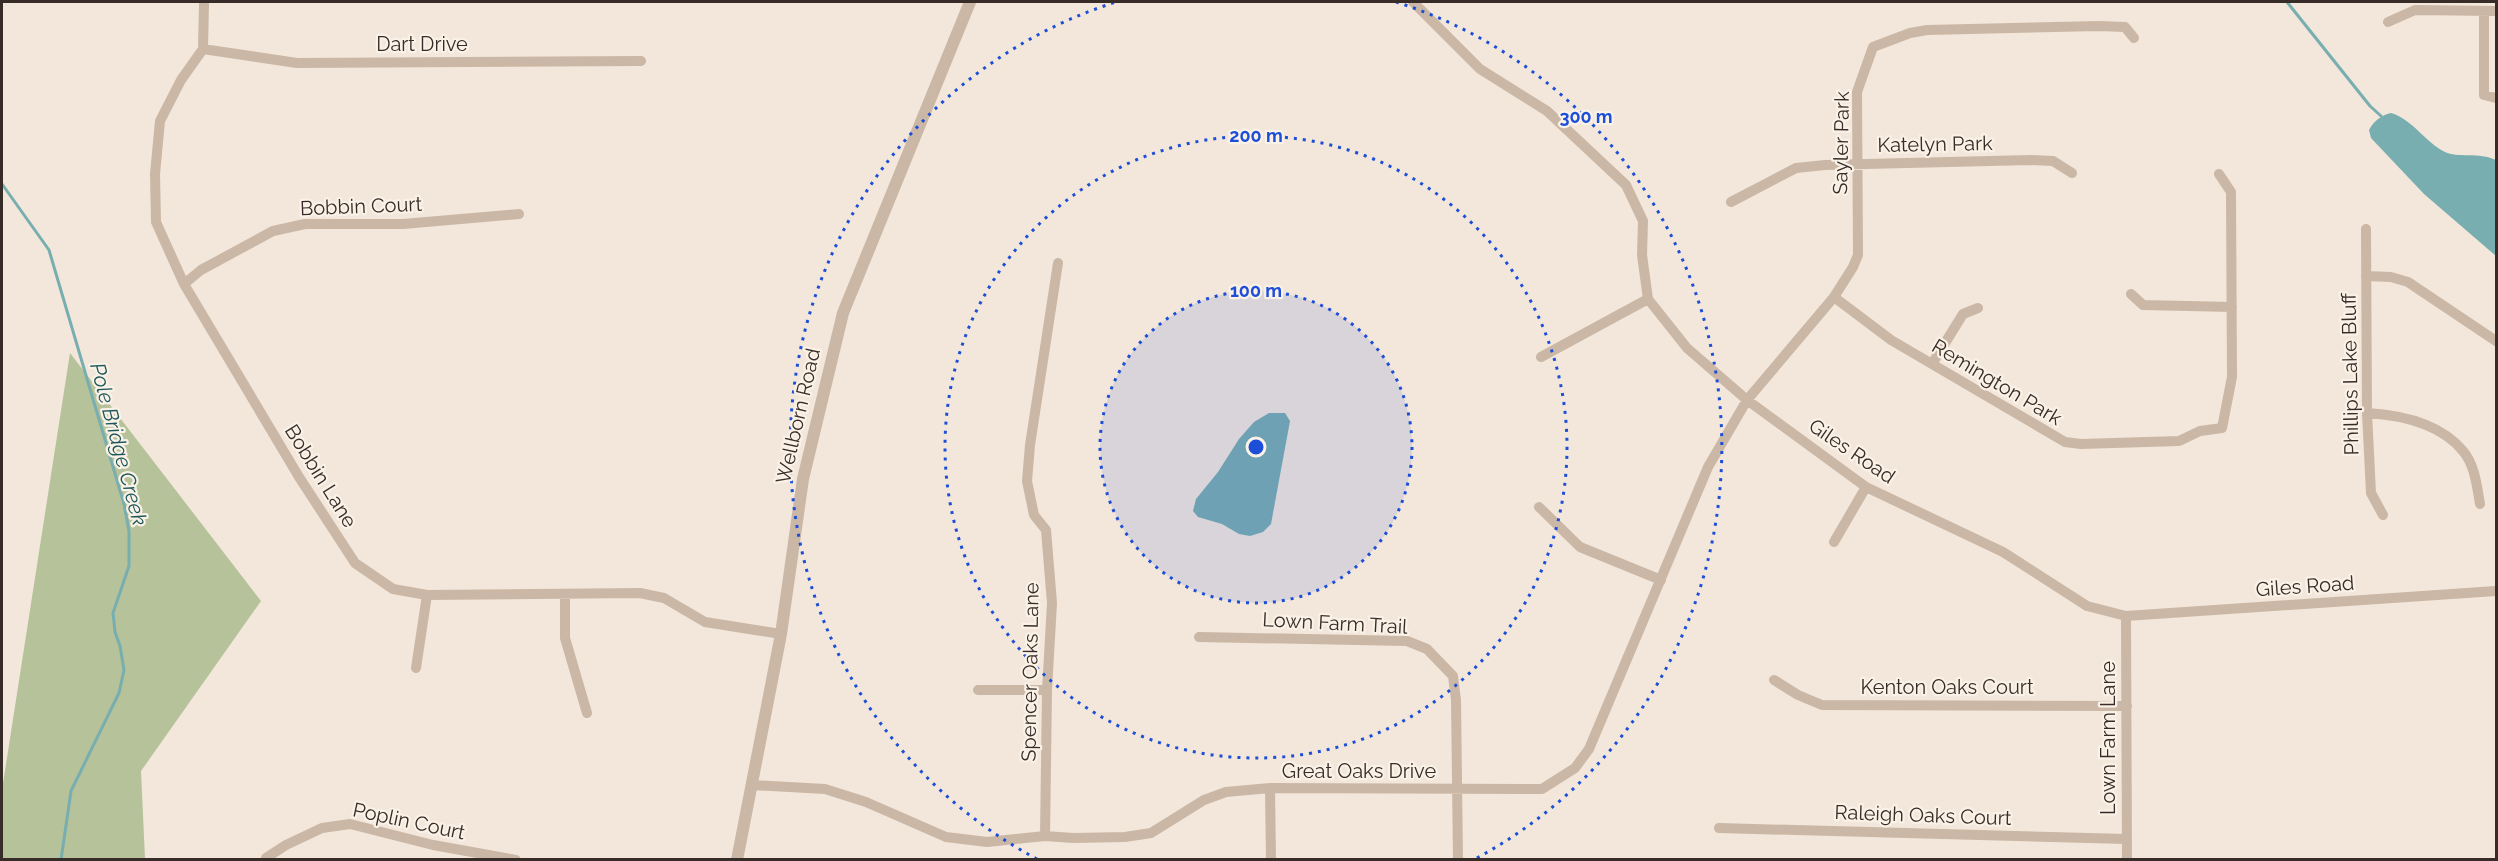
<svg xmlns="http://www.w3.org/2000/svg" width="2498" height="861" font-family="Raleway,sans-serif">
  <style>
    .green { fill: #b5c29a }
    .water { fill: #79aeb0 }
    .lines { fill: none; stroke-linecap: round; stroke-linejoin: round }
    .stream { stroke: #79aeb0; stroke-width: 3 }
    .minor { stroke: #cbb7a6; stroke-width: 10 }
    .tertiary { stroke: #cbb7a6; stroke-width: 12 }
    .ring { fill: none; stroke: #1d4ed8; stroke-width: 3; stroke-dasharray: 3 6 }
    .labels { text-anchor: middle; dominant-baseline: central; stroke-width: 4.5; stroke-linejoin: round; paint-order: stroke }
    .street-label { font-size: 20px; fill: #372c27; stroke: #faf1e7 }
    .water-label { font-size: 21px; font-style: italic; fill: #1b5659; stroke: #faf1e7 }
    .centre { fill: #1d4ed8; stroke: #faf1e7; stroke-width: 3 }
    .ring-label { font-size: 18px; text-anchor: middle; font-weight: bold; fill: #1d4ed8; stroke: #faf1e7; stroke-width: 4.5; stroke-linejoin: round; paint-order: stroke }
  </style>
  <rect width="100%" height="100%" fill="#f2e7da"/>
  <path class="green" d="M70,353L261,601L141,771L145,859H2V790Z"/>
  <path class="water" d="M2391,113C2412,119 2425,142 2445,152C2457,158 2479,152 2496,160V256L2424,194L2371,138L2369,130C2374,121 2381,115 2391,113Z
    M1269,413H1285L1290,421L1271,524L1263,532L1250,536L1239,534L1222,524L1198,517L1193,511L1196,499L1218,472L1239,439L1254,422Z"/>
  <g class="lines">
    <path class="stream" d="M2287,2L2370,106L2381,116
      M2,184L49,250L124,504L129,531V566L113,613L115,632L120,646L124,670L119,693L71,791L61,860"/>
    <path class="minor" d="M1413,2L1480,69L1547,111L1626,185L1643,221L1642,255L1648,299L1687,348L1747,400L1866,487L2003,552L2087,606L2126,616L2496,591
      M204,4L203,49L181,80L160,121L155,174L156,222L184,284L299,477L355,563L393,589L427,595L640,593L664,598L705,622L781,634
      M2484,11V95L2496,98
      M2388,22L2415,10L2496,11
      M203,49L297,63L641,61
      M1731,202L1796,168L1825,165L2031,160L2053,161L2072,173
      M2366,229L2367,413L2371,493L2383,515
      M2366,276L2391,277L2408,282L2496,341
      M184,284L201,270L273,231L305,224H403L519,214
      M2131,294L2143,305L2232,307
      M1834,297L1891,340L2065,442L2081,444L2179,441L2200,431L2222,428L2232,377L2231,192L2219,174
      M1541,357L1648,299
      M1932,364L1963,314L1978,308
      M2367,413C2401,415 2440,423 2463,451C2475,465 2477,487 2480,504
      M1539,507L1580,547L1661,580
      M1834,542L1866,487
      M565,594V638L587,713
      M2126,616L2127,860
      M1199,637L1407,641L1427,649L1453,676L1456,700L1458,860
      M416,668L427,595
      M1774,680L1798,695L1822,705L2127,706
      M978,690H1047
      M752,785L825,789L866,802L946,837L987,842L1045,836L1073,838L1125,837L1151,833L1204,800L1226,792L1270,788L1542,789L1575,768L1589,749L1708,467L1747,400L1834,297L1853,267L1858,255L1857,92L1873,47L1910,33L1927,30L2099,26L2125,27L2134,38
      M1270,788L1271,860
      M1719,828L2126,839
      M1045,836L1047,690L1052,603L1046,530L1034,515L1027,481L1030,445L1058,263
      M266,858L286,845L322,828L350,824L433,845L516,860"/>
    <path class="tertiary" d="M737,860L781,634L803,479L843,313L970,2"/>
  </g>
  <circle cx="1256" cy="447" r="156" fill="#1d4ed8" fill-opacity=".12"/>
  <g class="ring">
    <circle cx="1256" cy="447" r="156"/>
    <circle cx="1256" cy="447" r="311"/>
    <path d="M1037 859A467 467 0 0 1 1116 2M1396 2A467 467 0 0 1 1475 859"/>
  </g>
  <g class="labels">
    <g class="street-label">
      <text x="422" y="44">Dart Drive</text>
      <text transform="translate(1841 143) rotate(-89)">Sayler Park</text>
      <text transform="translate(1935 144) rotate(-1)">Katelyn Park</text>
      <text transform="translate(361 206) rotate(-2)">Bobbin Court</text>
      <text transform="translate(2350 374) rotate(-91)">Phillips Lake Bluff</text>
      <text transform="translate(1997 382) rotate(31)">Remington Park</text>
      <text transform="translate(798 416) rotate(-77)">Wellborn Road</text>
      <text transform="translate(1852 451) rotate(34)">Giles Road</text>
      <text transform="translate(321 476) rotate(58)">Bobbin Lane</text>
      <text transform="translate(2305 586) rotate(-4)">Giles Road</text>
      <text transform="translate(1335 623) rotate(3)">Lown Farm Trail</text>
      <text transform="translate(1030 672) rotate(-89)">Spencer Oaks Lane</text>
      <text x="1947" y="687">Kenton Oaks Court</text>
      <text transform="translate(2108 738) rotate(-90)">Lown Farm Lane</text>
      <text x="1359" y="771">Great Oaks Drive</text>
      <text transform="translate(1923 815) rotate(2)">Raleigh Oaks Court</text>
      <text transform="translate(409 821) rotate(12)">Poplin Court</text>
    </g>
    <g class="water-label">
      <text transform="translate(119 444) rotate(75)">Pole Bridge Creek</text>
    </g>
  </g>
  <circle cx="1256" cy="447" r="9" class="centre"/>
  <g class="ring-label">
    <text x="1586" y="123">300 m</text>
    <text x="1256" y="142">200 m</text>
    <text x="1256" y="297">100 m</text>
  </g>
  <rect width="2498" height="861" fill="none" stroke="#372c27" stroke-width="6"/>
</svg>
